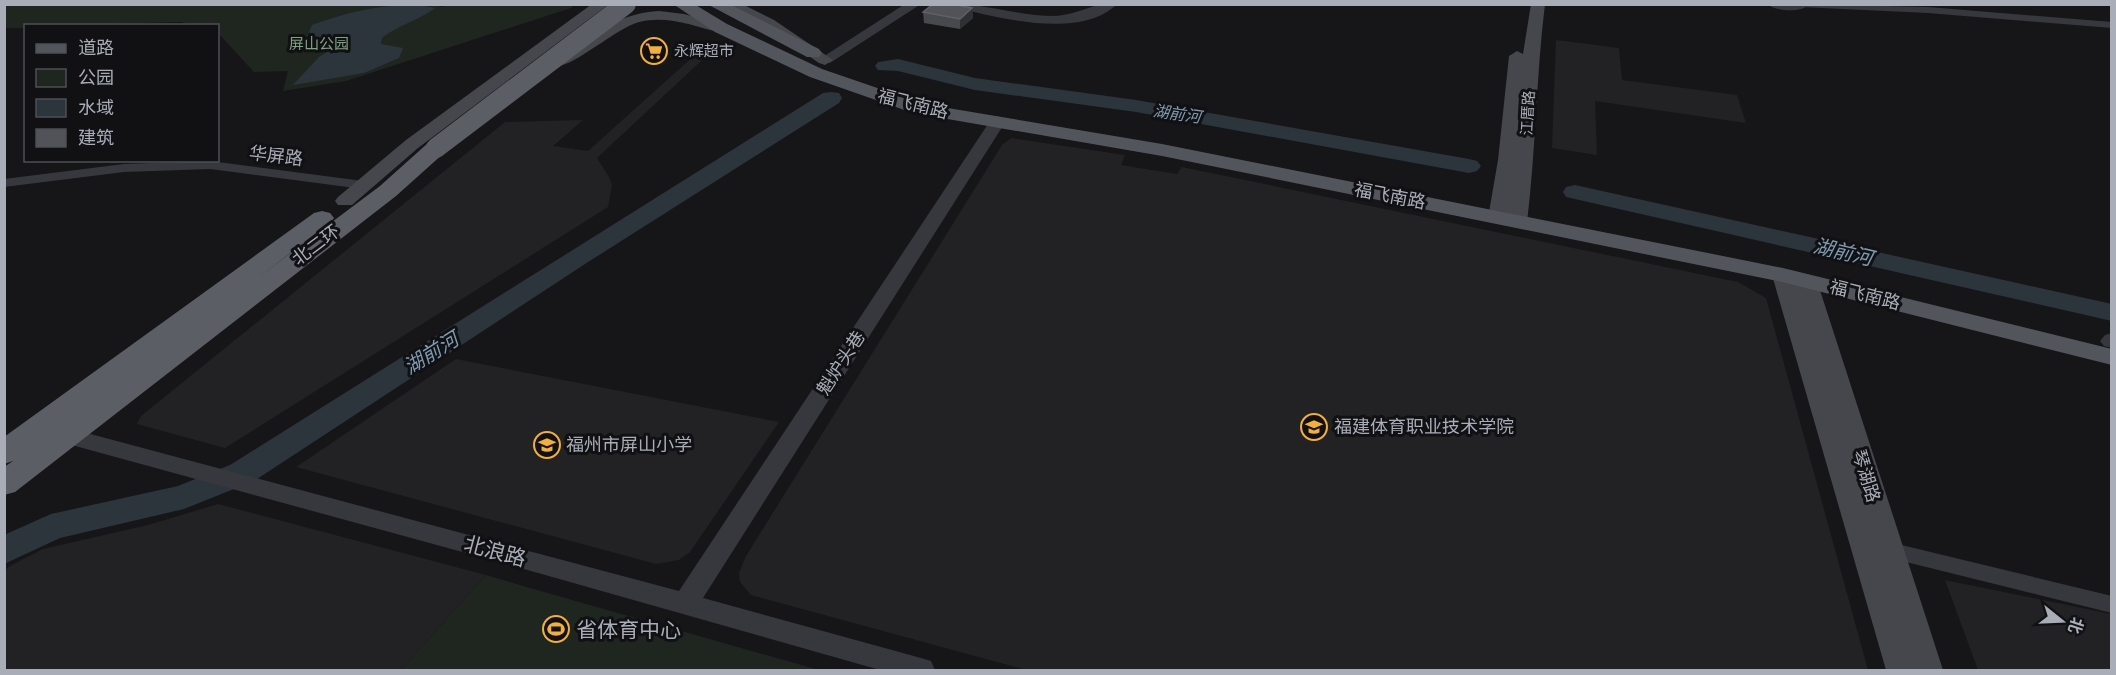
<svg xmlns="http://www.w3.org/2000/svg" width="2116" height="675" font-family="Cabin,'Noto Sans SC',sans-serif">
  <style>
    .built { fill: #222225 }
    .green { fill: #1e261f }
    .water { fill: #2c353c }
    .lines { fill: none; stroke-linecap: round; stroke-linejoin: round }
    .river { fill: #2c353c; fill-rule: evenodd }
    .minor { fill: #37383d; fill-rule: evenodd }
    .tertiary { fill: #37383d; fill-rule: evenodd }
    .secondary { fill: #45474d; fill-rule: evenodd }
    .primary { fill: #53555c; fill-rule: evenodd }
    .trunk { fill: #5b5e65; fill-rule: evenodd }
    .trunk-bridge { stroke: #5b5e65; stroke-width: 20 }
    .wall { fill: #47494d }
    .shaded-wall { fill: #2f3033 }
    .building { fill: #525359; stroke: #5f6168; stroke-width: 1.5 }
    .labels { text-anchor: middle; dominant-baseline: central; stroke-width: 6; stroke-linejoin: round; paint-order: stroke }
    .far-park-label { font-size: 15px; fill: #7fa381; stroke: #111113 }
    .far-poi-label { font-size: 15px; fill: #a8adb8; stroke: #111113; text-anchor: start }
    .far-street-label { font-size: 15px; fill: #a8adb8; stroke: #111113 }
    .far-water-label { font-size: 16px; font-style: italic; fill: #7f9bb3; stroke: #111113 }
    .street-label { font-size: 18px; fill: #a8adb8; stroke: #111113 }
    .poi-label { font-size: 18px; fill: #a8adb8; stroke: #111113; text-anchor: start }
    .water-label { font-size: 20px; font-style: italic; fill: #7f9bb3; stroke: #111113 }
    .near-street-label { font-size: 21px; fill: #a8adb8; stroke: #111113 }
    .near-poi-label { font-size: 21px; fill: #a8adb8; stroke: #111113; text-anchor: start }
  </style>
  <rect width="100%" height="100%" fill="#161618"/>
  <path class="built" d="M1556,40L1619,48L1622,80L1737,95L1746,123L1595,101L1597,155L1552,148Z
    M706,45L714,49L597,158L609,177L612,185L608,207L225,448L137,424L141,416L505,122L583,120L553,146L588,151Z
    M1011,138L1125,155L1121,165L1177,174L1182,167L1738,282L1766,298L1868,670H1026L751,595L740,582L739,573L746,556L1002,145Z
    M456,359L779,422L690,552L679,560L656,564L296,467Z
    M218,504L486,575L401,670H5L4,571L10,566L43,549L148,525Z
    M1945,580L2111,614V670H1978Z"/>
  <path class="green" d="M439,4L440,7L454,4L574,5L571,8L346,81L283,91L288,71L254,72L218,33V26L192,25L181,22L26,26L25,28H5L4,5Z
    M486,575L530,588L819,670H401Z"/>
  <path class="water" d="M419,5L435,8C418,21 398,25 382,38L381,44L403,48L399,58L364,73L293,85L319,57L334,48L309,32L312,25C347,12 382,4 419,5Z"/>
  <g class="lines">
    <path class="river" d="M898,59L975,78L1136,100L1469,159L1477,161L1481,166L1477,171L1469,173L1136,112L975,90L898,71L878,70L875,66L878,62Z
      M831,92L839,93L842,98L839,103L585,264L254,481L184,509L60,538L4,564V535L51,514L178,486L230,465L823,93Z
      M1575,185L2112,304V321L1566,197L1563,192L1566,187Z"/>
    <path class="minor" d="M1795,4L1928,7L2112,22V28L1928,13L1800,7Z
      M210,161L363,181L370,185L363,189L210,169L124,172L4,187V179L124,164Z
      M1889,542L2112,596V613L1882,556L1879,550L1882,544Z"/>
    <path class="tertiary" d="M905,4H921L830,63H820L818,60Z
      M953,4C987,4 1020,16 1054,16C1071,15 1083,9 1099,5C1104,3 1112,4 1117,4C1081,40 998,18 954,7Z
      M1767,4H1806L1807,6C1799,13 1775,11 1767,4Z
      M998,116L1006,121L703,598L921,658L931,661L935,670H880L517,567L68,444L60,442L56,436L60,430L68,428L679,591L990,121Z
      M2112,333V348L2104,346L2100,341L2105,335Z"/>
    <path class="secondary" d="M592,4H609L418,148L352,205H338L335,201L338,197L406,140Z
      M722,4H742L774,20L833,60L825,65L819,63L764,26Z
      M1531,4H1545C1536,77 1536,150 1527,222L1524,226H1510L1508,218L1505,222H1491L1488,218L1498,160L1509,56L1517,51L1523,54Z
      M659,11L684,14L726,25L729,28L721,33C694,26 667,15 639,22C616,28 570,70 554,66L552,63C557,56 567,51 574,46C601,27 626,13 659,11Z
      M1783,269L1790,271L1797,287L1795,281L1799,277L1806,275L1813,277L1817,281L1943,670H1886L1772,275L1776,271Z"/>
    <path class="primary" d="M673,4H694L727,24L822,69L924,104L1162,144L1783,268L2112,349V365L1782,282L1162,156L913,113L810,77L715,32Z
      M707,4H729L819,49L822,53L819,57H807Z"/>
    <path class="trunk" d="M436,142L444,143L447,148L444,153L396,196L15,492L4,495V467L13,461L4,464V437L314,213L322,211L330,213L334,218L330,223L248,285L380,186L428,143Z"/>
    <path class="trunk-bridge" d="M436,148L626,4"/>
  </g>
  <path class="wall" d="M972,8L973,18L960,29L924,23L923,12Z"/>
  <path class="shaded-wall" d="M972,8L973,18L960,29V19Z"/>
  <path class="building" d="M933,4H952L972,8L960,19L923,12Z"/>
  <defs>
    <symbol id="supermarket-ring" viewBox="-11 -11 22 22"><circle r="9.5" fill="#111113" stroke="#f2b134" stroke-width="1.5"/><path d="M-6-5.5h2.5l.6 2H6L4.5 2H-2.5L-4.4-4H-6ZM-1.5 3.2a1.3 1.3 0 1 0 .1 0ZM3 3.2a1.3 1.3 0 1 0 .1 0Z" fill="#f2b134"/></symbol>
    <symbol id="university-ring" viewBox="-11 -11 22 22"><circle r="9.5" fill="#111113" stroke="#f2b134" stroke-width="1.5"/><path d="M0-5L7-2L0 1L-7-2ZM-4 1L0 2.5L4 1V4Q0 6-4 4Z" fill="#f2b134"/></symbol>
    <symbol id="school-ring" viewBox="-11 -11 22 22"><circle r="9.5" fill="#111113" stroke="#f2b134" stroke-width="1.5"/><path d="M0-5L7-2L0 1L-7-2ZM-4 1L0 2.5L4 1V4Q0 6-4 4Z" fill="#f2b134"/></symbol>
    <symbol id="stadium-ring" viewBox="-11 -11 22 22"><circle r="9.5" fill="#111113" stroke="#f2b134" stroke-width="1.5"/><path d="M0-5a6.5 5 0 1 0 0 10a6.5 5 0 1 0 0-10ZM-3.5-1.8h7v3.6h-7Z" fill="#f2b134"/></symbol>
  </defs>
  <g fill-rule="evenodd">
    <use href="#supermarket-ring" x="639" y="36" width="30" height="30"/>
    <use href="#university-ring" x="1299" y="412" width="30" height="30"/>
    <use href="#school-ring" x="532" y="430" width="30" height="30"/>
    <use href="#stadium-ring" x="541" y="614" width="30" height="30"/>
  </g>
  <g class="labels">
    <g class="far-park-label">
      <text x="319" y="44">屏山公园</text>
    </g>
    <g class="far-poi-label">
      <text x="674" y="51">永辉超市</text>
    </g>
    <g class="far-street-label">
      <text transform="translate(1528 113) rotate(-87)">江厝路</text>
    </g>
    <g class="far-water-label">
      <text transform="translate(1177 114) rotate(8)">湖前河</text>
    </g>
    <g class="street-label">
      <text transform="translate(913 104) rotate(14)">福飞南路</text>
      <text transform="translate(276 156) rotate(7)">华屏路</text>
      <text transform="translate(1390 196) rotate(11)">福飞南路</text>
      <text transform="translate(316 245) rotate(-37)">北二环</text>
      <text transform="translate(1865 295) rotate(14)">福飞南路</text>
      <text transform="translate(841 363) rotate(-57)">魁炉头巷</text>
      <text transform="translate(1866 476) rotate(73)">琴湖路</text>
    </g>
    <g class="poi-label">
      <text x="1334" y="427">福建体育职业技术学院</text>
      <text x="566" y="445">福州市屏山小学</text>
    </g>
    <g class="water-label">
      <text transform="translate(1843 252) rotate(13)">湖前河</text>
      <text transform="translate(431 353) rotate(-32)">湖前河</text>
    </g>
    <g class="near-street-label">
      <text transform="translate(495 551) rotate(15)">北浪路</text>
    </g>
    <g class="near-poi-label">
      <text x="576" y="629">省体育中心</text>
    </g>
  </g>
  <rect width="2116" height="675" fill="none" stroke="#a8adb8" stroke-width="12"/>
  <rect x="24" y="24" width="195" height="138" fill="#111113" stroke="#4d4f55" stroke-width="1.5"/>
  <rect x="36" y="44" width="30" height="9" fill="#53555c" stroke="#4d4f55" stroke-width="1.5"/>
  <text x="78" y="54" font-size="18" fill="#a8adb8">道路</text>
  <rect x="36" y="69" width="30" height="18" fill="#1e261f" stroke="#4d4f55" stroke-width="1.5"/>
  <text x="78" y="84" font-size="18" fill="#a8adb8">公园</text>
  <rect x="36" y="99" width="30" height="18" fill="#2c353c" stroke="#4d4f55" stroke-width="1.5"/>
  <text x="78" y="114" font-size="18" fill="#a8adb8">水域</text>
  <rect x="36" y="129" width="30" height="18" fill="#525359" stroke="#4d4f55" stroke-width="1.5"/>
  <text x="78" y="144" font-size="18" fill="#a8adb8">建筑</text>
  <g transform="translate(2062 621) rotate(108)" stroke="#111113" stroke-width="4.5" paint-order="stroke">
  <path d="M0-4.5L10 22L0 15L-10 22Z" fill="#a8adb8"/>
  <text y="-9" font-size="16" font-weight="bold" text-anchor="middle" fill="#a8adb8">北</text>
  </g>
</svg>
